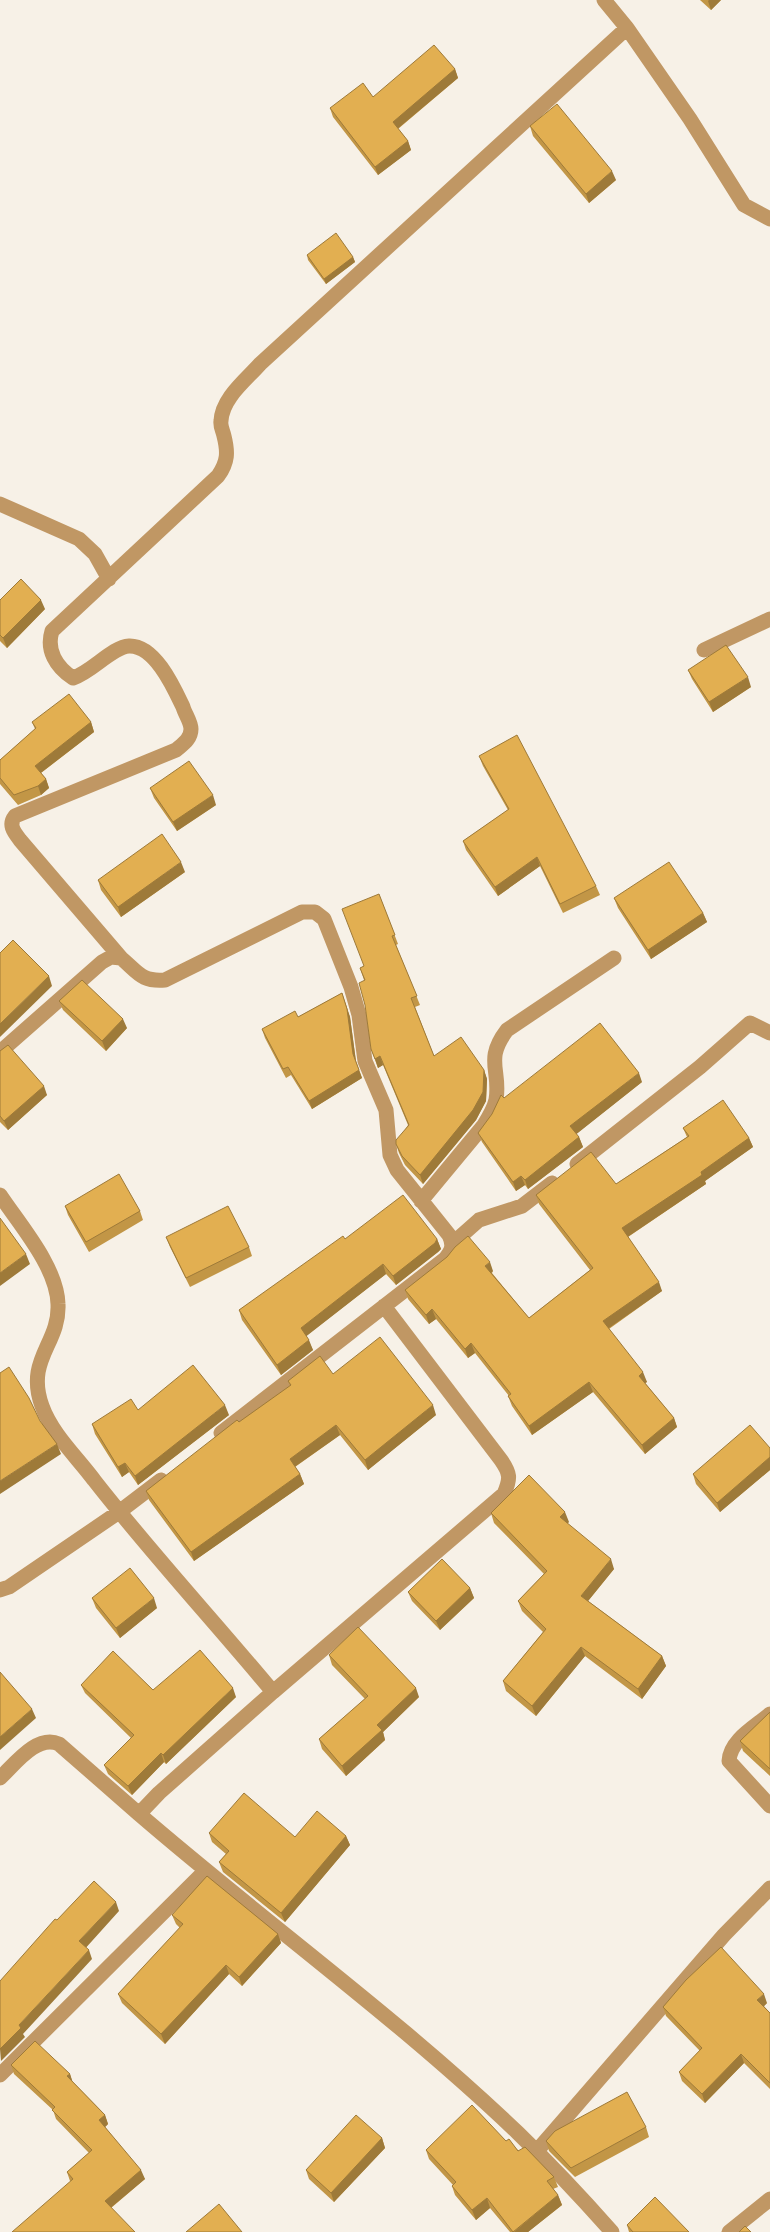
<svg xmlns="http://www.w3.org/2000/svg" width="770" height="2232" font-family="Mulish,sans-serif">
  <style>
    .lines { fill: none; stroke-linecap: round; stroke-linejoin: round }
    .minor { stroke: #c09764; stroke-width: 15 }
    .wall { fill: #c29646 }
    .shaded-wall { fill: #9e7a39 }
    .building { fill: #e2af51; stroke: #9e7a39 }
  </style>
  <rect width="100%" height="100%" fill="#f7f1e7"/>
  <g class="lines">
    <path class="minor" d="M604,0L627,28L690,119L744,205L770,219
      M0,504L79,539L95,554L109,579
      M704,650L770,619
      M121,958L20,840C14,832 8,825 15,816L176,750C183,744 191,739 191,729C191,722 185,714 183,707C174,688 155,645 129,646C112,647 92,672 73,678C56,667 46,650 52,631L218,476C228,462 228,452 224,436C223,431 220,426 221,421C222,398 246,380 260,364L627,28
      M0,1052L102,962L111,957L121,958C138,972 141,982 165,980L302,912H315L324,919L351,987L359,1015L365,1061L386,1110L390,1155L397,1170L449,1235C454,1246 452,1250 445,1259L221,1433
      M577,1164L700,1067L750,1023L770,1033
      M0,1195C20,1225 57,1267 58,1304C60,1344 25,1359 42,1406C52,1434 77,1457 94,1480C151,1553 214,1621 273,1692L159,1793L139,1814C264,1922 399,2019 518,2133C551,2165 582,2198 612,2232
      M421,1201L484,1125C489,1117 494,1109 496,1100C501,1070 484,1060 507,1030L614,958
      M453,1243L479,1220L522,1206L552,1183
      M0,1590L9,1587L119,1512L161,1480
      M273,1692L504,1494C511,1478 510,1473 501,1460L384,1306
      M770,1714C755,1727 730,1740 729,1761L770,1806
      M0,1778C15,1764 37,1734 59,1744L139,1814
      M0,2075L205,1871
      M536,2152L724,1935L770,1888
      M729,2232L770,2199"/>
  </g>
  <path class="wall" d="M700,0H721L711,10Z
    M455,69L458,78L398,129L408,141L411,150L378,175L333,117L330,108L373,97Z
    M530,126L616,180L589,203L533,136Z
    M307,255L353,257L355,262L326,284L308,260Z
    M0,600L45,609L7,648L0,641Z
    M688,670L751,687L713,712L692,679Z
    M32,722H91L94,732L41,773L46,779L49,788L41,795L18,805L0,784V760L35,729Z
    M479,756L596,886L600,895L563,913L540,866L498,896L466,850L463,841L508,810L483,766Z
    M150,788L216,805L177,831L154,798Z
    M185,872L121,917L101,890L98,880Z
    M379,894L398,944L396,945L420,1005L415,1007L434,1056L484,1070L487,1079L486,1101L476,1120L423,1184L405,1165L399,1153L396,1144L408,1125L383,1065L378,1068L371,1049L364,980L360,968L364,966Z
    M614,898L703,913L707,922L651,959L618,908Z
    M342,993L350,1017L356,1061L362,1078L312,1109L291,1075L286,1078L265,1038L262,1029L298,1017Z
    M59,1001L127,1028L106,1051L63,1010Z
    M0,1051L47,1095L8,1130L0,1122Z
    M642,1082L576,1134L579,1137L583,1147L528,1189L525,1185L516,1191L482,1142L478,1133L504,1098Z
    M683,1128L749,1138L753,1147L705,1181L706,1184L628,1237L662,1291L609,1329L647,1382L645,1383L674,1418L677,1427L645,1454L593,1392L532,1435L512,1406L508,1396H509L475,1353L468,1358L436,1319L429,1324L408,1299L405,1290L493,1271L492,1273L529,1318L590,1270L539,1204L536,1195L616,1184L687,1137Z
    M65,1206L140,1211L143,1220L89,1252L68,1215Z
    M166,1237L249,1247L252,1256L190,1287L170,1247Z
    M345,1239H437L441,1249L438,1252L396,1285L386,1274L306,1336L313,1350L281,1375L242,1320L239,1310Z
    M333,1374L436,1415L368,1470L340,1435L295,1467L300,1474L304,1484L194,1561L149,1500L146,1491L290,1386L288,1381Z
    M138,1410L229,1415L138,1485L129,1472L122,1477L95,1434L92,1424Z
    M770,1448V1470L720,1512L696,1484L693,1474Z
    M491,1513L569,1522L567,1523L614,1569L588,1601L662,1656L666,1666L642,1699L585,1656L536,1716L506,1691L503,1681L543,1632L522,1611L518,1601L544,1574L494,1523Z
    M470,1588L474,1598L440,1630L412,1601L408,1592Z
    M92,1598L157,1608L120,1638L96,1608Z
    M329,1655L419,1697L383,1732L385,1740L346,1776L322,1749L319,1739L365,1699L332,1665Z
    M81,1685L153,1690L236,1697L166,1764L164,1762L132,1795L108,1774L104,1765L131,1738L85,1693Z
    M770,1712V1776L743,1751L740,1741Z
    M209,1833L295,1837L346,1836L350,1845L285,1922L223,1872L219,1862L226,1854L212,1842Z
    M172,1915L278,1934L281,1943L242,1986L229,1974L165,2044L122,2003L118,1994L180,1928L176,1924Z
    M767,2003L764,2006L770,2013V2089L744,2063L705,2103L682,2081L679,2072L700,2051L666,2016L663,2007Z
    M11,2065L70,2074L72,2081L105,2115L108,2124L105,2127L145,2179L111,2208L70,2181L67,2172L89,2153L56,2119L53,2110L14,2074Z
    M646,2127L649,2137L575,2177L549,2151L546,2141Z
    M382,2138L385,2148L334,2202L309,2179L306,2170Z
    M506,2141L554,2177L558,2187L553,2189L558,2195L562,2205L528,2232H510L490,2208L476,2220L455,2195L452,2186L453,2185L429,2159L426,2150Z
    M627,2225L689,2232H629Z"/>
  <path class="shaded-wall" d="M709,0H721L711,10L708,1Z
    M455,69L458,78L396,130L393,122Z
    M408,141L411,150L378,175L375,167Z
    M612,171L616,180L589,203L586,194Z
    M353,257L355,262L326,284L324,279Z
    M41,600L45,609L7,648L3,638Z
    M748,677L751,687L713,712L709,702Z
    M91,722L94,732L38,775L35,766Z
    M46,779L49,788L41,795L38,786Z
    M213,795L216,805L177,831L173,822Z
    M537,857L540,866L498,896L495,887Z
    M181,862L185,872L121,917L118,907Z
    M703,913L707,922L651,959L648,950Z
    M49,976L52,986L0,1037V1024Z
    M342,993L350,1017L356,1062L353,1054Z
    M123,1019L127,1028L106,1051L102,1041Z
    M380,1056L383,1065L378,1068L375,1059Z
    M359,1070L362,1078L312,1109L309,1101Z
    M484,1070L487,1079L486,1101L476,1120L423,1184L420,1175Z
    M639,1073L642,1082L574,1136L570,1126Z
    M44,1086L47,1095L8,1130L4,1121Z
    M579,1137L583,1147L528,1189L525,1180Z
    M749,1138L753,1147L705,1181L706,1184L626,1238L622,1228Z
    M521,1176L525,1185L516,1191L513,1182Z
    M437,1239L441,1249L438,1252L396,1285L393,1276Z
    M26,1254L30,1264L0,1286V1273Z
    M490,1262L493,1271L489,1275L485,1266Z
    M383,1264L386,1274L304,1338L301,1328Z
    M659,1282L662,1291L606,1330L603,1321Z
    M432,1309L436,1319L429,1324L426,1315Z
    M309,1340L313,1350L281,1375L277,1365Z
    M471,1343L475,1353L468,1358L465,1349Z
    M643,1372L647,1382L642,1385L639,1376Z
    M589,1382L593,1392L532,1435L529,1426Z
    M225,1405L229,1415L138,1485L135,1476Z
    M433,1405L436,1415L368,1470L365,1460Z
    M674,1418L677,1427L645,1454L642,1445Z
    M336,1425L340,1435L293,1468L290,1459Z
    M57,1444L61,1454L0,1494V1481Z
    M770,1457V1470L720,1512L717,1503Z
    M125,1463L129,1472L122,1477L118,1467Z
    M300,1474L304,1484L194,1561L191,1552Z
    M565,1512L569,1522L564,1527L560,1517Z
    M611,1559L614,1569L584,1606L581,1596Z
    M470,1588L474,1598L440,1630L436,1621Z
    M154,1598L157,1608L120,1638L116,1628Z
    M581,1647L585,1656L536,1716L532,1706Z
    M662,1656L666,1666L642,1699L638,1689Z
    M233,1688L236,1697L166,1764L163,1755Z
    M416,1688L419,1697L383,1732L385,1740L346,1776L342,1766L377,1725Z
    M32,1709L36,1718L0,1750V1737Z
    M161,1753L164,1762L132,1795L128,1786Z
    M346,1836L350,1845L285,1922L281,1913Z
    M116,1902L119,1911L83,1951L79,1941Z
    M278,1934L281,1943L242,1986L239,1977Z
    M89,1950L92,1959L23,2034L25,2037L1,2061L0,2049L19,2025Z
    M226,1965L229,1974L165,2044L161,2034Z
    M764,1994L767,2003L761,2009L757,2000Z
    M741,2054L744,2063L705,2103L702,2094Z
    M70,2074L73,2083L67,2076Z
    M105,2115L108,2124L103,2129L99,2120Z
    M382,2138L385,2148L334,2202L331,2193Z
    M141,2170L145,2179L108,2210L105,2201Z
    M558,2195L562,2205L528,2232H514Z
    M487,2198L490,2208L476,2220L472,2210Z"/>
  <path class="building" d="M434,45L455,69L393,122L408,141L375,167L330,108L363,83L373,97Z
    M557,104L612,171L586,194L530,126Z
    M336,233L353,257L324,279L307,255Z
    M21,579L41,600L3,638L0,635V600Z
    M726,645L748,677L709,702L688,670Z
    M69,694L91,722L35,766L46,779L38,786L14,795L0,778V760L36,728L32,722Z
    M517,735L596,886L560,904L537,857L495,887L463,841L509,809L479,756Z
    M189,761L213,795L173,822L150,788Z
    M162,834L181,862L118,907L98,880Z
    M669,862L703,913L648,950L614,898Z
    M379,894L395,935L392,936L417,996L411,998L434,1056L461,1037L484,1070L483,1092L473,1110L420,1175L402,1156L396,1144V1140L409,1125L380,1056L375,1059L371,1049L365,1005L359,983L365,980L360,968L364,966L342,909Z
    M13,940L49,976L0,1024V953Z
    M82,980L123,1019L102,1041L59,1001Z
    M342,993L347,1009L353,1054L359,1070L309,1101L288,1067L283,1069L262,1029L295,1011L298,1017Z
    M600,1023L639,1073L570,1126L579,1137L525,1180L521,1176L513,1182L478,1133L492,1114L501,1095L504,1098Z
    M8,1045L44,1086L4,1121L0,1116V1051Z
    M723,1100L749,1138L701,1172L702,1175L622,1228L659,1282L603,1321L643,1372L639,1376L674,1418L642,1445L589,1382L529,1426L508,1396L511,1394L471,1343L465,1349L432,1309L426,1315L405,1290L447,1257L455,1247L468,1236L490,1262L485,1266L529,1318L593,1268L536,1195L591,1152L616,1184L689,1136L683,1128Z
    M119,1174L140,1211L86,1242L65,1206Z
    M403,1195L437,1239L435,1243L393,1276L383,1264L301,1328L309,1340L277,1365L239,1310L343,1236L345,1239Z
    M228,1206L249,1247L186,1278L166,1237Z
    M0,1218L26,1254L0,1273Z
    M380,1337L433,1405L365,1460L336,1425L290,1459L300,1474L191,1552L146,1491L237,1420L239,1422L291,1385L288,1381L320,1356L333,1374Z
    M193,1365L225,1405L135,1476L125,1463L118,1467L92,1424L131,1399L138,1410Z
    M9,1367L29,1398L40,1421L57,1444L0,1481V1373Z
    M750,1425L770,1448V1457L717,1503L693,1474Z
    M529,1475L565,1512L560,1517L611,1559L581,1596L662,1656L638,1689L581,1647L532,1706L503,1681L546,1629L518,1601L547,1571L491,1513Z
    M442,1559L470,1588L436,1621L408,1592Z
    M130,1568L154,1598L116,1628L92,1598Z
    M358,1627L416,1688L377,1725L382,1730L342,1766L319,1739L368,1696L329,1655Z
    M200,1650L233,1688L163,1755L161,1753L128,1786L104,1765L134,1735L81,1685L113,1651L153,1690Z
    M0,1672L32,1709L0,1737Z
    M770,1712V1769L740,1741Z
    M244,1793L295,1837L317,1811L346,1836L281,1913L219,1862L229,1851L209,1833Z
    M207,1876L278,1934L239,1977L226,1965L161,2034L118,1994L183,1924L172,1915Z
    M94,1881L116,1902L79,1941L89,1950L19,2025L21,2028L0,2049V1981L55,1919L57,1920Z
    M721,1947L764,1994L757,2000L770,2013V2083L741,2054L702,2094L679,2072L702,2048L663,2007L686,1980Z
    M35,2041L70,2074L67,2076L105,2115L99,2120L141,2170L105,2201L135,2232H12L73,2179L67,2172L92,2150L52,2110L55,2107L11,2065Z
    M627,2092L646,2127L571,2168L546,2141L555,2131Z
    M472,2105L506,2141L509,2139L518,2151L525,2147L554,2177L547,2181L558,2195L513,2232L487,2198L472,2210L452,2186L456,2182L426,2150Z
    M356,2115L382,2138L331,2193L306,2170Z
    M655,2197L689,2232H633L627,2225Z
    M219,2204L242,2232H186Z
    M745,2226L751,2232H739Z"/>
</svg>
